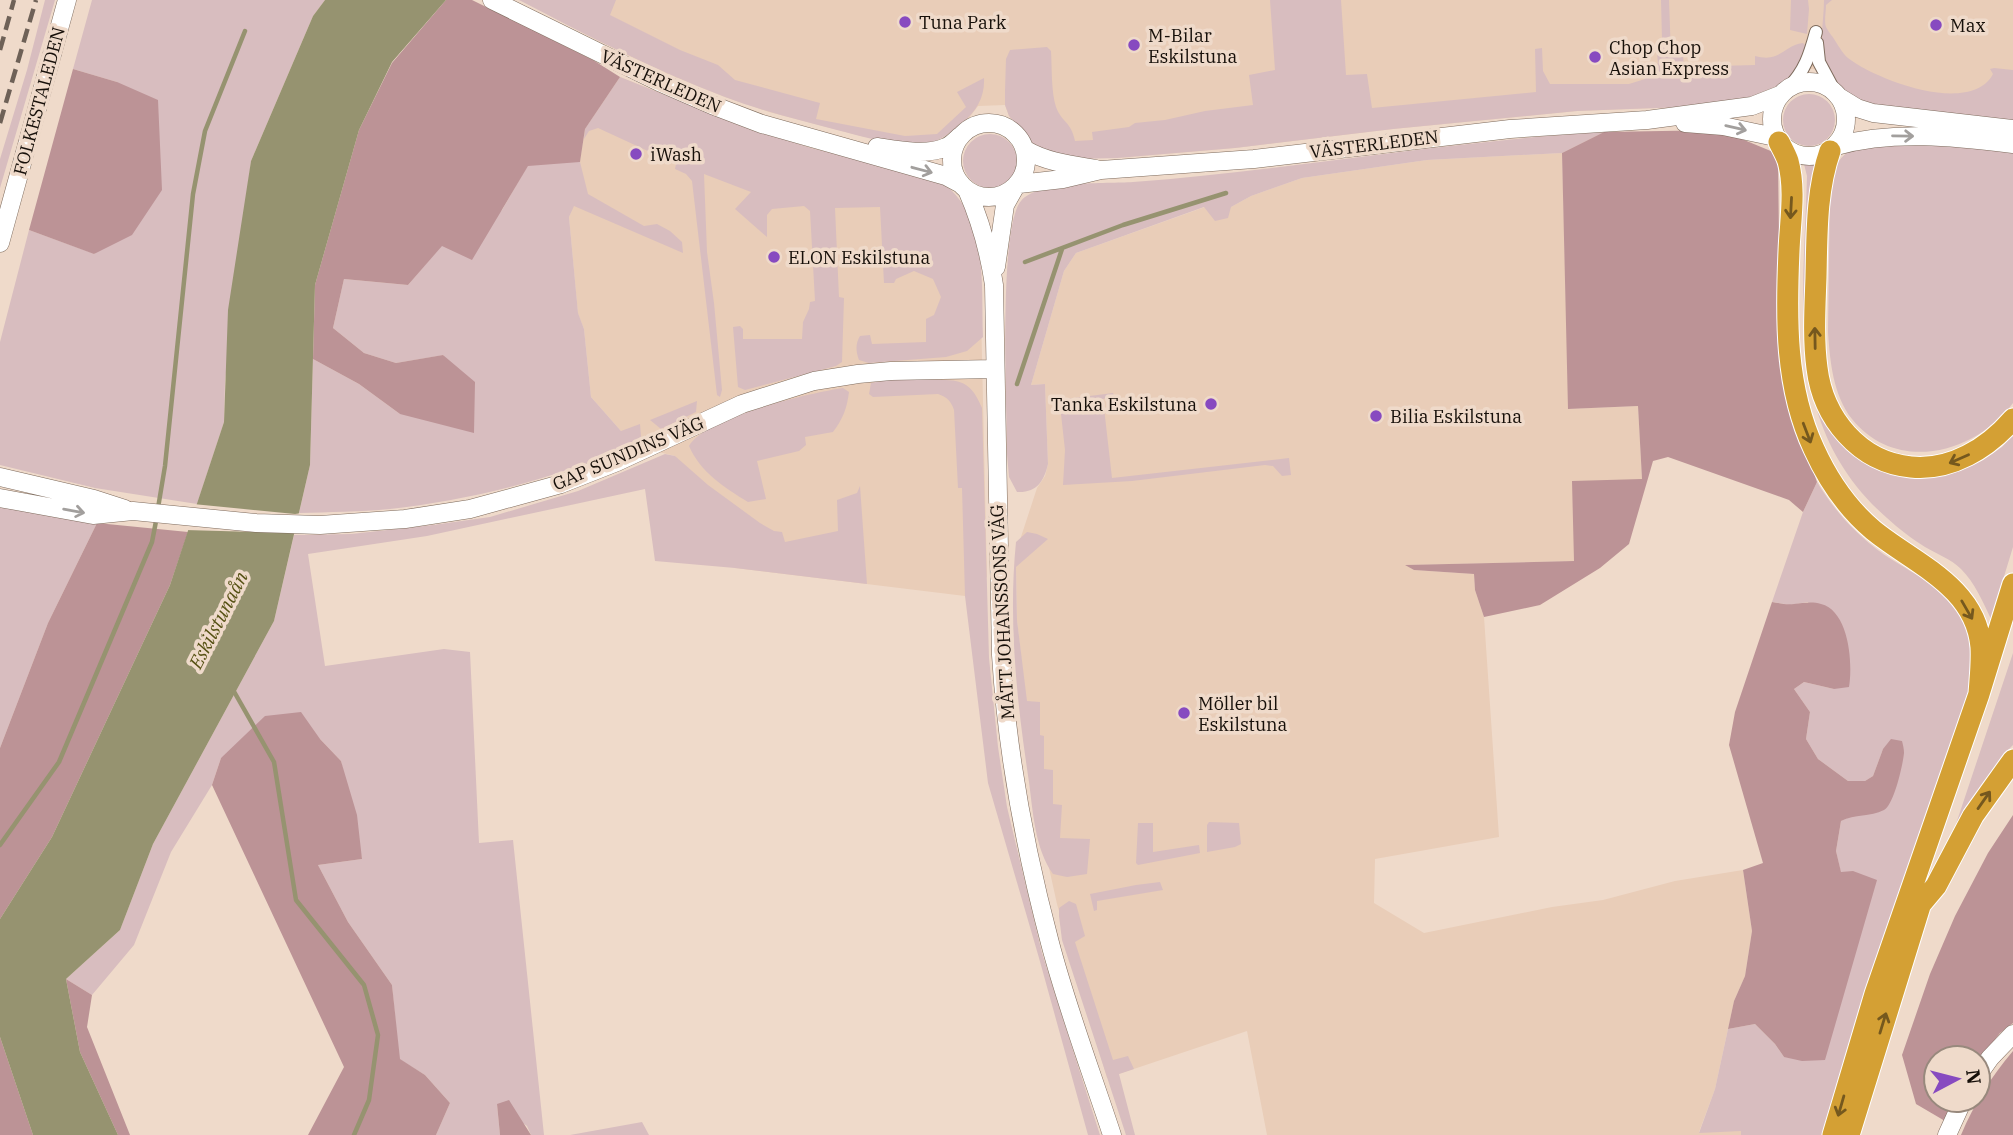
<svg xmlns="http://www.w3.org/2000/svg" width="2013" height="1135" font-family="'IBM Plex Serif',serif">
  <style>
    .built { fill: #e9cdb8 }
    .green { fill: #d8bdbf }
    .forest { fill: #bc9396 }
    .water { fill: #969370 }
    .pier { fill: #efdaca }
    .lines { fill: none; stroke-linecap: round; stroke-linejoin: round }
    .stream { stroke: #969370; stroke-width: 4.5 }
    .street-casing { stroke: #7e6b5d; stroke-width: 14 }
    .secondary-casing { stroke: #7e6b5d; stroke-width: 19 }
    .highway-casing { stroke: #fff; stroke-width: 23 }
    .street { stroke: #fff; stroke-width: 12 }
    .secondary { stroke: #fff; stroke-width: 18 }
    .highway { stroke: #d4a034; stroke-width: 21 }
    .rail { stroke: #6e6157; stroke-width: 4.5; stroke-dasharray: 14 7; stroke-linecap: butt }
    .oneway { stroke: #a29f9d }
    .oneway2 { stroke: #75581e }
    .poi-dot { fill: #874ac0; stroke: #efdaca; stroke-width: 2.5 }
    .labels { text-anchor: middle; dominant-baseline: central; stroke-width: 7; stroke-linejoin: round; paint-order: stroke }
    .poi-label { font-size: 18px; fill: #160f09; stroke: #efdaca; text-anchor: start }
    .street-label { font-size: 18px; fill: #160f09; stroke: #efdaca }
    .water-label { font-size: 19px; font-style: italic; fill: #575215; stroke: #efdaca }
  </style>
  <rect width="100%" height="100%" fill="#efdaca"/>
  <path class="built" d="M584,0H2013V122L1847,91L1827,70L1811,69L1791,76L1777,86L1709,106L1577,111L1393,129L1235,148L1117,158L1038,149L1009,116L1005,105L978,106L969,118L948,135L865,137L769,112L725,97L657,70L583,33L586,14Z
    M620,77L748,128L811,148L910,172L951,190L962,203L980,268L987,577L965,596L735,568L675,456L630,445L621,431L591,397L584,329L578,314L569,217L573,206L585,129Z
    M1562,153L1569,409L1638,406L1642,479L1574,561L1406,565L1414,570L1474,574L1475,590L1484,617L1499,837L1375,859L1374,903L1424,933L1552,907L1603,900L1675,881L1743,870L1752,931L1745,976L1734,1001L1715,1089L1699,1132L1741,1130V1135H1267L1247,1031L1107,1078L1057,904L1040,827L1017,620L1016,567L1020,540L1037,488L1045,476L1048,464L1045,384L1031,385L1064,271L1076,253L1205,207H1231L1251,196L1302,178L1427,160Z"/>
  <path class="green" d="M45,0H55L0,188V159L27,70Z
    M92,0H325L313,16L251,161L225,381L224,422L197,504L95,488L0,465V342L29,230L95,254L117,82L73,69Z
    M519,0H616L610,15L680,50L718,65L735,80L820,103L816,119L905,136L937,134L966,107L957,92L984,78C985,96 977,111 962,123C952,132 940,141 926,144C902,148 860,136 837,130C799,120 762,111 725,97C654,70 586,35 519,0Z
    M1270,0H1341L1346,75L1367,74L1372,108L1536,92L1535,49L1542,48L1543,71L1550,84H1629L1645,79L1658,63L1656,43L1662,40L1661,0H1669L1671,55H1683L1684,67L1755,65V56C1781,63 1782,46 1803,43L1807,47L1803,59L1791,76L1777,86L1750,97L1709,106L1577,111L1393,129L1235,148L1117,158L1076,159L1038,149L1009,116L1005,105V91L1006,59L1010,50L1047,47L1051,51C1052,67 1051,92 1056,107C1062,123 1071,121 1075,141L1093,140L1092,132L1129,127L1135,123L1165,120L1205,111L1253,105L1249,75L1275,70Z
    M1791,0H1808L1809,9L1807,34L1790,30Z
    M1824,0H1832L1826,5C1826,12 1824,21 1826,27C1827,29 1831,35 1832,36C1837,43 1842,53 1848,58C1876,80 1971,116 1993,74L1990,69L1994,68L2013,70V122C1983,119 1952,116 1922,113C1902,111 1881,111 1863,102C1846,94 1830,78 1825,59C1819,41 1824,19 1824,0Z
    M620,77L748,128L811,148L934,179C940,183 947,186 952,191C988,227 981,291 983,337L967,351L946,357L869,363L859,360C856,352 855,344 860,336L870,335L872,344L926,342V319L934,315L941,297L933,279L914,271L896,279L894,283H884L880,207L835,208L839,297L844,298L842,362L836,366L745,390L738,387L733,327L740,326L743,329V339H802L803,322L809,309L810,302L815,301L810,211L804,206L772,209L767,215V237L735,209L751,192L704,174L707,252L714,303L722,390L720,397L717,395L692,181L686,174L675,169L676,164L598,128L589,131L584,139L585,129Z
    M1783 120a26 26 0 1 1 52 0a26 26 0 1 1-52 0Z
    M1604,132L1562,153L1427,160L1302,178L1251,196L1231,207L1228,218L1215,221L1204,207L1076,253L1064,271L1031,385L1045,384L1048,464C1044,481 1037,493 1017,492L1009,477L1007,454C1007,410 998,228 1021,201C1038,180 1107,184 1133,182C1291,170 1446,141 1604,132Z
    M963 161a27 27 0 1 1 54 0a27 27 0 1 1-54 0Z
    M1891,140L2013,151V403C1975,454 1896,474 1852,419C1833,395 1830,361 1828,332L1830,184C1839,145 1857,148 1891,140Z
    M567,162H580L588,194L644,226L657,224L670,231L682,242L683,253L574,206L569,217L578,313L584,329L591,397L621,431L640,424L641,436L639,441C564,477 473,500 390,509C360,512 329,512 299,513L310,465L313,359L359,384L400,414L444,355L396,363L364,353L333,328L344,279L408,285L442,245L502,210L528,165Z
    M1807,162H1816L1817,165L1809,322L1842,438L1949,473L1969,467L1983,460L2002,447L2013,435V547L1991,619C1983,602 1975,583 1961,569C1951,559 1937,554 1925,547C1912,539 1898,528 1887,518C1782,426 1804,300 1807,176L1804,164Z
    M925,379C956,381 969,376 982,408L989,658L998,747L1007,807L1042,953L1100,1135H1088L1039,958L988,783L965,596L962,488H958L954,410C951,401 947,397 938,394L873,397L869,394L871,383L887,380Z
    M843,388L849,392C847,408 843,419 833,432L805,437L806,445L799,451L757,461L766,499L748,502C725,488 700,472 689,446C705,417 810,393 843,388Z
    M1113,393L1114,396L1103,399L1112,478L1289,458L1291,475L1282,476L1273,466L1265,465L1132,481L1063,485L1065,450L1060,405L1066,399Z
    M697,401L696,412L661,429L650,420Z
    M665,454L675,456L708,485L760,523L774,531L782,532L785,542L838,531L837,500L857,493L860,486L867,584L735,568L655,561L645,489L427,536L308,554L325,666L444,649L470,652L479,843L513,840L544,1135H531L527,1126L497,1104L500,1135H436L450,1103L425,1075L399,1059L392,985L348,922L318,865L362,859L341,761L320,739L221,758L212,785L171,852L134,945L92,995L66,979L120,930L153,844L274,621L294,535L351,534L433,525L490,517L578,491Z
    M1817,482C1833,508 1850,528 1874,547C1906,573 1963,591 1971,637C1973,653 1971,670 1970,686L1823,1135H1741V1131L1699,1133L1715,1089L1728,1029L1755,1024L1775,1044L1784,1057L1841,873L1836,851L1841,821L1853,815L1871,814L1883,749L1873,776L1865,781H1848L1818,759L1806,739L1810,712L1794,689L1804,682L1834,689L1808,602L1790,605L1772,602L1803,512Z
    M0,507L61,515L97,523L48,623L0,748Z
    M1027,532L1037,534L1048,539L1016,567L1017,620L1027,701L1040,702V735L1044,736V769L1053,770V804L1062,805L1060,838L1090,839L1087,874L1067,877L1053,874C1035,849 1033,812 1029,782C1017,703 1008,622 1016,542Z
    M2013,653V745L2005,753L1949,845Z
    M1209,822L1239,823L1241,844L1235,847L1207,852V825Z
    M1138,823H1153V852L1199,845L1200,853L1138,865L1136,863Z
    M1160,882L1163,890L1097,901V910L1094,911L1090,894L1136,885Z
    M1069,901L1076,904L1085,936L1075,942L1113,1060L1128,1056L1134,1069L1119,1074L1135,1135H1126L1062,940L1059,916V908Z
    M642,1122L649,1135H570Z"/>
  <path class="forest" d="M446,0H472L593,60L620,77L585,129L580,162L528,166L472,260L442,246L408,285L344,279L333,328L364,353L396,363L443,355L475,382L474,433L400,414L359,384L313,359L315,285L359,130L392,63Z
    M73,69L117,82L158,100L162,190L132,235L94,254L29,230Z
    M1720,130L1778,154L1780,327L1785,389L1817,482L1803,512L1789,500L1668,457L1653,461L1629,544L1600,568L1540,605L1484,617L1475,590L1474,574L1414,570L1405,565L1574,561L1572,481L1642,479L1638,406L1568,409L1562,153L1604,132Z
    M97,523L188,532L170,585L52,837L0,919V748L48,623Z
    M1772,602C1779,603 1786,605 1794,604C1803,603 1812,601 1821,604C1849,611 1853,663 1849,687L1834,689L1804,682L1794,689L1810,712L1806,739L1818,759L1848,781H1865L1873,776L1883,749L1891,739L1902,741C1903,745 1904,749 1904,753C1903,764 1894,805 1884,810C1870,817 1855,814 1841,821L1836,851L1841,872L1853,871L1877,880L1825,1060L1802,1061L1784,1057L1775,1044L1755,1024L1728,1029L1734,1001L1745,976L1752,931L1743,870L1763,863L1729,745L1735,712Z
    M301,712L320,739L341,761L357,815L362,859L318,865L348,922L392,985L400,1059L425,1075L450,1103L436,1135H308L344,1067L212,785L221,758L265,716Z
    M2013,815V1023L2000,1033L1978,1062V1058H1936V1100H1956L1945,1121L1916,1104L1902,1055L1930,974L1955,916L1988,853Z
    M66,979L92,995L87,1027L130,1135H118L80,1052Z
    M0,1037L33,1135H0Z
    M2013,1051V1135H1961C1974,1104 1991,1077 2013,1051Z
    M509,1100L531,1135H500L497,1104Z"/>
  <path class="water" d="M325,0H446L392,62L359,130L315,285L310,465L274,621L153,844L120,930L66,979L80,1052L118,1135H33L0,1037V919L52,837L170,585L224,422L228,310L251,161L313,16Z"/>
  <path class="pier" d="M193,504L295,514L302,513L298,533L185,530Z"/>
  <g class="lines">
    <path class="stream" d="M1025,262L1123,225L1226,193
      M1017,384L1062,249
      M158,508L165,466L193,194L205,131L245,31
      M232,688L274,762L296,900L364,985L378,1035L369,1100L354,1135
      M0,845L59,762L152,542L157,516"/>
    <defs>
      <path id="street" d="M1817,43L1819,62L1835,92
        M1788,88C1805,71 1810,54 1816,32"/>
      <path id="secondary" d="M492,0L659,82L712,105L762,124L946,176L961,184
        M1772 119a37 37 0 1 1 74 0a37 37 0 1 1-74 0Z
        M1839,97L1857,108L1873,113L2013,129
        M952 160a37 37 0 1 1 74 0a37 37 0 1 1-74 0Z
        M1685,123L1723,126L1775,137
        M1836,146C1894,130 1954,137 2013,144
        M877,147C897,150 927,156 946,147C951,145 956,140 960,136
        M1026,150C1046,162 1072,165 1096,169
        M1019,184L1063,179L1101,170L1254,159L1510,129L1647,120L1752,106L1780,95
        M967,190C981,222 989,251 994,285L1001,655C1007,753 1025,849 1050,943C1067,1008 1091,1071 1112,1135
        M0,243L67,0
        M996,267L1005,205L1014,189
        M0,477L94,499L125,509
        M0,498L93,515L133,511L256,523L320,525L405,519L470,509L561,484L617,462L742,404L814,381L858,374L891,371L994,369
        M1978,1075L1990,1058L2013,1034
        M1947,1135L1963,1100"/>
      <path id="highway" d="M1779,142C1782,148 1786,155 1788,161C1796,190 1790,222 1789,251C1786,318 1785,387 1814,449C1828,480 1847,508 1873,530C1913,563 1976,586 1981,647C1982,662 1980,679 1979,694
        M1830,151C1816,191 1817,235 1816,277C1815,307 1813,338 1817,368C1823,418 1859,462 1911,467C1951,471 1988,448 2013,419
        M1920,905L1936,886L1973,816L2013,760
        M1833,1135L1875,994L1979,694L2013,584
        M1849,1135L1921,903"/>
    </defs>
    <use href="#street" class="street-casing"/>
    <use href="#secondary" class="secondary-casing"/>
    <use href="#highway" class="highway-casing"/>
    <use href="#street" class="street"/>
    <use href="#secondary" class="secondary"/>
    <use href="#highway" class="highway"/>
    <path class="rail" d="M0,50L14,0
      M0,123L36,0"/>
  </g>
  <defs><path id="oneway-shaft" d="M-6 0H5M1.5-3L5.5 0L1.5 3" fill="none" stroke-width="1.6" stroke-linecap="round" stroke-linejoin="round" transform="scale(1.75)"/></defs>
  <g class="oneway">
    <use href="#oneway-shaft" transform="translate(1736 128) rotate(13)"/>
    <use href="#oneway-shaft" transform="translate(1903 136) rotate(1)"/>
    <use href="#oneway-shaft" transform="translate(922 170) rotate(15)"/>
    <use href="#oneway-shaft" transform="translate(74 511) rotate(10)"/>
  </g>
  <g class="oneway2">
    <use href="#oneway-shaft" transform="translate(1791 208) rotate(93)"/>
    <use href="#oneway-shaft" transform="translate(1815 338) rotate(-91)"/>
    <use href="#oneway-shaft" transform="translate(1807 433) rotate(69)"/>
    <use href="#oneway-shaft" transform="translate(1959 459) rotate(156)"/>
    <use href="#oneway-shaft" transform="translate(1967 610) rotate(60)"/>
    <use href="#oneway-shaft" transform="translate(1984 800) rotate(-55)"/>
    <use href="#oneway-shaft" transform="translate(1883 1023) rotate(-73)"/>
    <use href="#oneway-shaft" transform="translate(1841 1106) rotate(106)"/>
  </g>
  <g class="poi-dot">
    <circle cx="905" cy="22" r="7"/>
    <circle cx="1936" cy="25" r="7"/>
    <circle cx="1134" cy="45" r="7"/>
    <circle cx="1595" cy="57" r="7"/>
    <circle cx="636" cy="154" r="7"/>
    <circle cx="774" cy="257" r="7"/>
    <circle cx="1211" cy="404" r="7"/>
    <circle cx="1376" cy="416" r="7"/>
    <circle cx="1184" cy="713" r="7"/>
  </g>
  <g class="labels">
    <g class="poi-label">
      <text x="919" y="22">Tuna Park</text>
      <text x="1950" y="25">Max</text>
      <text x="1148" y="35">M-Bilar<tspan x="1148" dy="21">Eskilstuna</tspan></text>
      <text x="1609" y="47">Chop Chop<tspan x="1609" dy="21">Asian Express</tspan></text>
      <text x="650" y="154">iWash</text>
      <text x="788" y="257">ELON Eskilstuna</text>
      <text x="1197" y="404" text-anchor="end">Tanka Eskilstuna</text>
      <text x="1390" y="416">Bilia Eskilstuna</text>
      <text x="1198" y="703">Möller bil<tspan x="1198" dy="21">Eskilstuna</tspan></text>
    </g>
    <g class="street-label">
      <text transform="translate(661 81) rotate(24)">VÄSTERLEDEN</text>
      <text transform="translate(39 101) rotate(-75)">FOLKESTALEDEN</text>
      <text transform="translate(1374 144) rotate(-7)">VÄSTERLEDEN</text>
      <text transform="translate(628 453) rotate(-23)">GAP SUNDINS VÄG</text>
      <text transform="translate(1002 612) rotate(-93)">MÅTT JOHANSSONS VÄG</text>
    </g>
    <g class="water-label">
      <text transform="translate(218 620) rotate(-63)">Eskilstunaån</text>
    </g>
  </g>
  <g transform="translate(1957 1079) rotate(83)"><circle r="33" fill="#efdaca" stroke="#98897d" stroke-width="2"/>
  <path d="M0-5L12 26L0 18L-12 26Z" fill="#874ac0"/>
  <text y="-10" font-size="19" font-weight="bold" text-anchor="middle" fill="#160f09">N</text>
  </g>
</svg>
